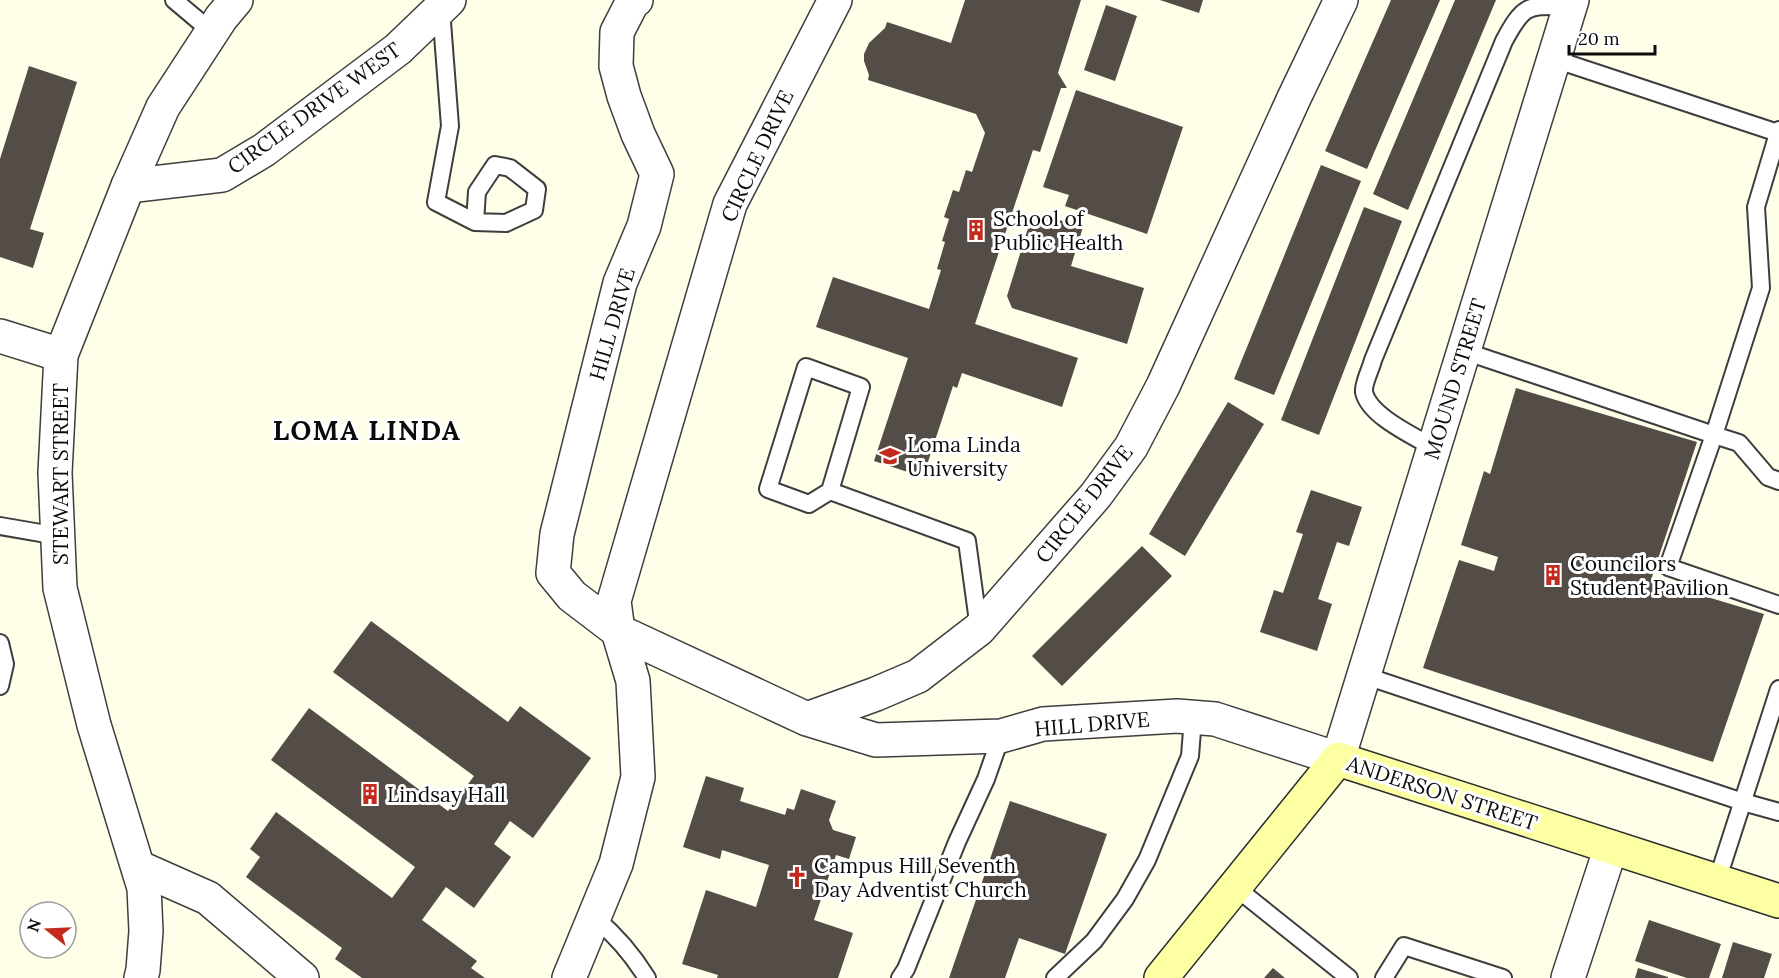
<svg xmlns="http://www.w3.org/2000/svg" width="1779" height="978" font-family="Lora,serif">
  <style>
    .building { fill: #544d47 }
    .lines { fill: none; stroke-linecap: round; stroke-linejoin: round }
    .service-casing { stroke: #3e3e3e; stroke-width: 20 }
    .minor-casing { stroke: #3e3e3e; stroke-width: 36 }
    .tertiary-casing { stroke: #3e3e3e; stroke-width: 36 }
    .secondary-casing { stroke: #2d2d2d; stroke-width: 36 }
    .service { stroke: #fff; stroke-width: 16 }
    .minor { stroke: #fff; stroke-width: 33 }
    .tertiary { stroke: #fff; stroke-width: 33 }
    .secondary { stroke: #fdffa3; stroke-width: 33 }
    .labels { text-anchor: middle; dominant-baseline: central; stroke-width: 6; stroke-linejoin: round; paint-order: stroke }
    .street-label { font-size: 21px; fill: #0b0b0b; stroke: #fff }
    .poi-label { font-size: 21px; fill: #0b0b0b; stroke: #fff; text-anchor: start }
    .district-label { font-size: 27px; font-weight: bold; letter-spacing: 1.5px; fill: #0b0b0b; stroke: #fff }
  </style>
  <rect width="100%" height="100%" fill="#fffee8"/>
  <path class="building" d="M965,0H1081L1058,73L1067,88H1061L1040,152L1033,150L975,324L1078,358L1062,407L962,373L957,388L953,386L923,477L874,461L908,358L816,327L833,277L929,309L941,270L937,269L945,242L942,241L949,219L944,217L953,190L959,192L966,170L972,172L985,133L976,114L868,80L869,75L864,61V54L869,43L885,28L887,22L951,43Z
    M1160,0H1203L1199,13Z
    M1391,0H1440L1367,169L1325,151Z
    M1455,0H1496L1408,210L1373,194Z
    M1106,5L1137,16L1115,81L1084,70Z
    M29,66L77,82L30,229L44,233L33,268L0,257V159Z
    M1076,90L1183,127L1147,234L1065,206L1069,195L1043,187Z
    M1321,165L1361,181L1274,395L1234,379Z
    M1364,207L1402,221L1319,435L1281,420Z
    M1033,212L1083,227L1071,266L1144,288L1127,344L1012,308L1007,296Z
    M1516,388L1697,442L1651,580L1764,614L1713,762L1423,668L1459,560L1494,571L1498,557L1461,545L1484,471L1490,474Z
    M1228,402L1264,424L1185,556L1149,534Z
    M1311,490L1362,507L1349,546L1337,542L1318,599L1332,604L1317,651L1260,632L1274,590L1283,593L1303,534L1296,532Z
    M1142,546L1172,576L1062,686L1032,656Z
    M371,621L508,722L520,706L591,758L533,838L510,821L494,844L511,857L474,908L446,887L422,920L477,961L471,968L485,978H362L335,959L342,948L246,877L260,857L250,849L276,812L392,898L415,867L271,760L309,708L448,811L474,776L333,672Z
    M706,776L744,788L740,801L785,815L787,808L794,810L801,789L836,801L829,820L833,830L856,837L849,859L836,855L814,920L853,933L838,978H717L718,975L682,964L706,890L756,907L769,865L722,850L720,859L683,847Z
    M1010,801L1107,834L1065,954L1019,938L1005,978H949Z
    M1649,920L1721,944L1709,978H1687L1635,961Z
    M1733,942L1772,954L1764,978H1722Z
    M1273,968L1285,978H1264Z
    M1638,968L1668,977V978H1635Z"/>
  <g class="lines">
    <defs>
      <path id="service" d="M174,0L212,32
        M441,9L450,126L436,202L475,222L506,223L534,210L537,189L510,168L495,165L477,192L475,222
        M1554,59L1778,133
        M1779,130L1756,207L1761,288L1714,435L1739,443L1768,477L1779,481
        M1464,351L1714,435L1668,567L1779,605
        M1434,448C1414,436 1369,416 1364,392C1363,383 1371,369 1373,360L1504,41C1525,2 1528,6 1570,6
        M830,491L861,387L806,367L768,489L809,504L830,491L967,541L979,629
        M0,526L58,536
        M0,643L5,664L0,686
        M1363,675L1743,802L1779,812
        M1717,881L1779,689
        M1235,887L1349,978
        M595,918C617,936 632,954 647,978
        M900,978L906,969L957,842L986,779L1001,736
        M1055,978L1094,941L1125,899L1147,860L1190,756L1193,718
        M1384,978L1404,946L1503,978"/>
      <path id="minor" d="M636,0L633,1L617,32L616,66L624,96L638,134L657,174L644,226L620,283L557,534L553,573L572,596L618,631L807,719L876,694L918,676L979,629L1096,495L1131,447L1163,386L1294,98L1341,0
        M128,186L222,175L264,150L398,49L449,0
        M0,336L61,355
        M807,719L876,740L1001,736L1043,724L1177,716L1215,719L1338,759
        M138,867L208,898L302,978
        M569,978L616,864L638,777L633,681L618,631L614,601L730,204L835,0
        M1568,978L1611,847"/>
      <path id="tertiary" d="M1338,759L1572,0
        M141,978L143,970L146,931L144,888L94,725L60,588L55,473L61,355L128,186L163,107L221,18L236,0"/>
      <path id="secondary" d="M1161,978L1338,759L1779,901"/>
    </defs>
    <use href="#service" class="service-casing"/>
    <use href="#minor" class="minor-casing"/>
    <use href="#tertiary" class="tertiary-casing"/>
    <use href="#secondary" class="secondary-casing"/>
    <use href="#service" class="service"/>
    <use href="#minor" class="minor"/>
    <use href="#tertiary" class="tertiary"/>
    <use href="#secondary" class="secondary"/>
  </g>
  <defs>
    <symbol id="building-bare" viewBox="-9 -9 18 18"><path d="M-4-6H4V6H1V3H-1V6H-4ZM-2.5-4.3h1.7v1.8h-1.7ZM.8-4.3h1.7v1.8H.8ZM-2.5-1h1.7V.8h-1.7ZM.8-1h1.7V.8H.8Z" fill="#c12a1c" stroke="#fff" stroke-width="2.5" paint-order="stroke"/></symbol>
    <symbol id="university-bare" viewBox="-9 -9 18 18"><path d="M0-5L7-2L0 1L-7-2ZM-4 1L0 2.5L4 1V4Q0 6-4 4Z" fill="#c12a1c" stroke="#fff" stroke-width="2.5" paint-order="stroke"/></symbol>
    <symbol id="church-bare" viewBox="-9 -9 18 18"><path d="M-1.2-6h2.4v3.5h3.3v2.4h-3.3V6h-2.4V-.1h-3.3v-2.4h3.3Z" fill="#c12a1c" stroke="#fff" stroke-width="2.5" paint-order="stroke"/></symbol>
  </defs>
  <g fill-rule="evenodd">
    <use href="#building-bare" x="961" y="215" width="30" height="30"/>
    <use href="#university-bare" x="875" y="441" width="30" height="30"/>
    <use href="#building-bare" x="1538" y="560" width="30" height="30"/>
    <use href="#building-bare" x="355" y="779" width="30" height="30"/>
    <use href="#church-bare" x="782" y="862" width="30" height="30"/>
  </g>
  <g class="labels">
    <g class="street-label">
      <text transform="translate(314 108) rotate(-36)">CIRCLE DRIVE WEST</text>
      <text transform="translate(757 156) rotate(-65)">CIRCLE DRIVE</text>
      <text transform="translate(612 324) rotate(-74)">HILL DRIVE</text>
      <text transform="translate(1455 379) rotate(-73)">MOUND STREET</text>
      <text transform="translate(60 474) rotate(-90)">STEWART STREET</text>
      <text transform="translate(1084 504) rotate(-52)">CIRCLE DRIVE</text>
      <text transform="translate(1092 724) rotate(-5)">HILL DRIVE</text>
      <text transform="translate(1442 793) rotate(18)">ANDERSON STREET</text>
    </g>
    <g class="poi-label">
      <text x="993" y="218">School of<tspan x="993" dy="24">Public Health</tspan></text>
      <text x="907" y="444">Loma Linda<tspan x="907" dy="24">University</tspan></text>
      <text x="1570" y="563">Councilors<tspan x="1570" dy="24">Student Pavilion</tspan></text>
      <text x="387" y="794">Lindsay Hall</text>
      <text x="814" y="865">Campus Hill Seventh<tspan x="814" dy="24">Day Adventist Church</tspan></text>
    </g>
    <g class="district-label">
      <text x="367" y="430">LOMA LINDA</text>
    </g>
  </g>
  <g transform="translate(48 930) rotate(288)"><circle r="28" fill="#ffffff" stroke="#9d9d9d" stroke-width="1.5"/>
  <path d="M0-4.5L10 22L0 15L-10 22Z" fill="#c12a1c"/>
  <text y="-9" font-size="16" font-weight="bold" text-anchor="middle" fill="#0b0b0b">N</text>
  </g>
  <path d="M1569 45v9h86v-9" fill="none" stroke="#0b0b0b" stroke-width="3"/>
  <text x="1578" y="45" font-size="18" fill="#0b0b0b" stroke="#ffffff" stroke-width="4.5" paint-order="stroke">20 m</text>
</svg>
